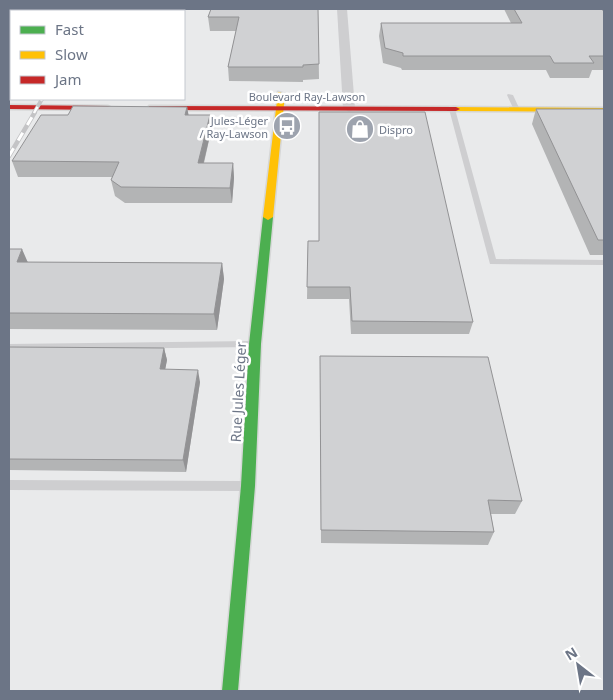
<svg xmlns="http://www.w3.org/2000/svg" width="613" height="700" font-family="'Noto Sans',sans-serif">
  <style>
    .built { fill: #e9eaeb; fill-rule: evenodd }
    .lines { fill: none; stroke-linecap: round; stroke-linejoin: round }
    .fast-casing { stroke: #d6d7d7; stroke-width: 3 }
    .slow-casing { stroke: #d6d7d7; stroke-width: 3 }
    .jam-casing { stroke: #d6d7d7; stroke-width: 3 }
    .lane { fill: #ceced0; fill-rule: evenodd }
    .street { fill: #ceced0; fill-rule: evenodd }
    .fast { fill: #4caf50; fill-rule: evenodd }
    .slow { fill: #ffc107; fill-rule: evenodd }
    .jam { fill: #c62828; fill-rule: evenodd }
    .rail-far1-casing { stroke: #c4c4c6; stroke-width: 4 }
    .rail-casing { stroke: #c4c4c6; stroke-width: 4.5 }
    .rail-far1 { stroke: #fff; stroke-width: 2.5; stroke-dasharray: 7; stroke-linecap: butt }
    .rail { stroke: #fff; stroke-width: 3; stroke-dasharray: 9; stroke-linecap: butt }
    .wall { fill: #b3b4b5 }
    .shaded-wall { fill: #929294 }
    .building { fill: #d0d1d3; stroke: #929294 }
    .labels { text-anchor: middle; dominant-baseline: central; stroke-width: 5; stroke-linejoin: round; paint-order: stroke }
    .far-street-label { font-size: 11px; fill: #6c7586; stroke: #fff }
    .far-poi-label { font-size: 11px; fill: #6c7586; stroke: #fff; text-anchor: end }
    .street-label { font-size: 14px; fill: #6c7586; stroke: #fff }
  </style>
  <rect width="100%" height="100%" fill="#f9f9f9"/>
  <path class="built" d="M9,9H604V691H9ZM11,11H184V99H11Z"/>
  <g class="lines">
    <defs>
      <path id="fast" d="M268,214L273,217L261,344L255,486L238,691H222L241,486L249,344L263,217Z"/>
      <path id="slow" d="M278,92L285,94L273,217L268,220L263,217Z
        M453,107L604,108V112L456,111H453Z"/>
      <path id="jam" d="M9,105L108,106L112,108L108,110L9,109Z
        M149,106L456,107L460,109L456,111L152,110H149Z"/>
    </defs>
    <use href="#fast" class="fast-casing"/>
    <use href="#slow" class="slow-casing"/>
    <use href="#jam" class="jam-casing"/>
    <path class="lane" d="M601,9H604V12H602Z
      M508,94L513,95L520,110L519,111L514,110L507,95Z
      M450,108L455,109L496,259L604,260V265L490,264L449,109Z
      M253,341L257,344L253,347L9,350V344Z
      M9,480L243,481L247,483L248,486L247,489L243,491L9,490Z"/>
    <path class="street" d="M337,9H347L355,108L349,112L343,108Z"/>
    <use href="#fast" class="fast"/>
    <use href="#slow" class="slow"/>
    <use href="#jam" class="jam"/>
    <defs>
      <path id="rail-far1" d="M92,11L94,9
        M34,113L42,99"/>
      <path id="rail" d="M9,156L35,112"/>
    </defs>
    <use href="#rail-far1" class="rail-far1-casing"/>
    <use href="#rail" class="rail-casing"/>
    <use href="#rail-far1" class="rail-far1"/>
    <use href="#rail" class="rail"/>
  </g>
  <path class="wall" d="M9,9H60L58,11H11V33H9Z
    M318,9L319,79L303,80V82L229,81L228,67L236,31H210L208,17Z
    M504,9H602L604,12V70H592L589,78H550L546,70H402L401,68L383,63L379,36L381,23H511Z
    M9,53H11V80H9Z
    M187,107L188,115H210L211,131L204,163H233L234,178L232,203H125L115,196L111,180L112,177H18L12,161L68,115Z
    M536,109H604V255H590L532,124Z
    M308,241L473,322L469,334H351L349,299H307Z
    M9,249L28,262L222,263L224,279L217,330L9,329Z
    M9,347L164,348L167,360L165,369L200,382L186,472L9,470Z
    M320,356L522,501L515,514H491L494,532L488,545L321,543Z"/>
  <path class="shaded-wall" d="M49,9H60L58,11H50Z
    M187,107L190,122L185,115Z
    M210,115L211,131L200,178L198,163Z
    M233,163L234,178L232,203L230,188Z
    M22,249L29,265L17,262Z
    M222,263L224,279L217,330L214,314Z
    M164,348L167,360L163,381L160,369Z
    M198,370L200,382L186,472L183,460Z"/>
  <path class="building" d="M9,9H23L21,11H11V21H9Z
    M110,9H181L180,11H108Z
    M211,9H318L319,64L303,65V67H228L239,17H208Z
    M514,9H602L604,12V56H589L594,63H554L550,56H403V53L385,48L381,23H522Z
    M9,53H11V69H9Z
    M73,106L187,107L185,115H210L198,163H233L230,188L121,187L111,180L119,162L12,161L41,115H68Z
    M536,109H604V240H598Z
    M319,112H425L473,322L352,321L350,287H307L308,241H319Z
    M9,249H22L17,262L222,263L214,314L9,313Z
    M9,347L164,348L160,369L198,370L183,460L9,459Z
    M320,356L488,357L522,501L488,500L494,532L321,530Z"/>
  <defs>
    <symbol id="bus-disc" viewBox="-11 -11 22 22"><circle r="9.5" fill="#9da3ae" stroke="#fff"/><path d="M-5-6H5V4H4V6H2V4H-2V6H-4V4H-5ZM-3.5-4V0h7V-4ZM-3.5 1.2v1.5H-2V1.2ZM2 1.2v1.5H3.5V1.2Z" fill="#fff"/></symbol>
    <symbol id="shop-disc" viewBox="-11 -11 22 22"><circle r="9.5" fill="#9da3ae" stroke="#fff"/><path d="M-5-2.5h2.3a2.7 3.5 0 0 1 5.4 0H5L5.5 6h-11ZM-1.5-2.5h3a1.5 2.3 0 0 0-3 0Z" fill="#fff"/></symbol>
  </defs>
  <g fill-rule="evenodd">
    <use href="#bus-disc" x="271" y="110" width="32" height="32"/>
    <use href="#shop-disc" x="344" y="113" width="32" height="32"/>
  </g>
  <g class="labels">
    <g class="far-street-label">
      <text x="307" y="96">Boulevard Ray-Lawson</text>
    </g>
    <g class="far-poi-label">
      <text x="268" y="120">Jules-Léger<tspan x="268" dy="13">/ Ray-Lawson</tspan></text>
      <text x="379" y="129" text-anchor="start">Dispro</text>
    </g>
    <g class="street-label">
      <text transform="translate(238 392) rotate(-87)">Rue Jules Léger</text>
    </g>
  </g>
  <rect width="613" height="700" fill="none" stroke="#6c7586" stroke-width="20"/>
  <rect x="10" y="10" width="175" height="90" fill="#ffffff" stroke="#c4c8cf"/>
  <rect x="20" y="26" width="25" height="8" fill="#4caf50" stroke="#c4c8cf"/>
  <text x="55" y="35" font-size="15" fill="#6c7586">Fast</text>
  <rect x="20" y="51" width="25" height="8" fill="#ffc107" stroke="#c4c8cf"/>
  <text x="55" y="60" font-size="15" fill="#6c7586">Slow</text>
  <rect x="20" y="76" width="25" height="8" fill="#c62828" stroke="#c4c8cf"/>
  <text x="55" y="85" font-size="15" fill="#6c7586">Jam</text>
  <g transform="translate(578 665) rotate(329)" stroke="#ffffff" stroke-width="4" paint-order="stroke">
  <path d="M0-4L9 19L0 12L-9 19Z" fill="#6c7586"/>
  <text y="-8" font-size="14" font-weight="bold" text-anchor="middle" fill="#6c7586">N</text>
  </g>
</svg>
